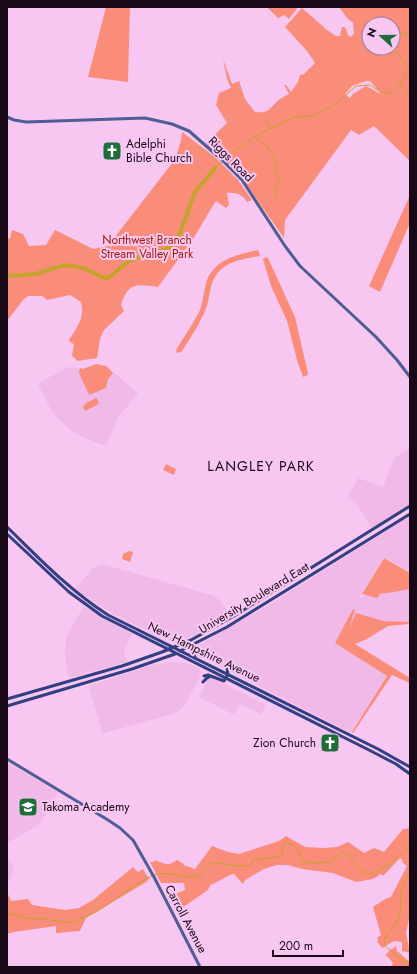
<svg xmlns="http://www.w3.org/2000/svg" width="417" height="974" font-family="Jost,sans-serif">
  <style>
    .built { fill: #f0b9e8 }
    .green { fill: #f98d79; fill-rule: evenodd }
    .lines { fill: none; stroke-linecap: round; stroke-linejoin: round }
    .stream { stroke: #c6a32a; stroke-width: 1 }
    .river { stroke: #c6a32a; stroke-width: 4 }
    .secondary { stroke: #4e5d96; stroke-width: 3 }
    .primary { stroke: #313f83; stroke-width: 3 }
    .labels { text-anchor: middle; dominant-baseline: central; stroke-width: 4; stroke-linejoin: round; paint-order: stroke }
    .poi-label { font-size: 12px; fill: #190917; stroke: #f8c7f1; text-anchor: start }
    .street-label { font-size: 12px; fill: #190917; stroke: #f8c7f1 }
    .park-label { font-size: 12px; fill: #9c1a06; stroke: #f8c7f1 }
    .quarter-label { font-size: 14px; letter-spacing: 1px; fill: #190917; stroke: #f8c7f1 }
  </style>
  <rect width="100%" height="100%" fill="#f8c7f1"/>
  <path class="built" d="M96,364L106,366L138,393L117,419L107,444L105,445L97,443L83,437L72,431L61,422L51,410L38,384L67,367L83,369Z
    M410,448V504L372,528L355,502L348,497L358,478L383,487L394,458Z
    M410,516V572L383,557L357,602L364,595L375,597L379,594L410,588V622L408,624L388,626L365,640L335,643L387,676L351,733L196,654V652L197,646L267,606Z
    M102,564L215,596L219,599L229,613L193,636L181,640H167L115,615L75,589L93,568Z
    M84,607L132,634L124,650L126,662L69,678L65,658V648L67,636L74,622Z
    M170,662L186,663L199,668L201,671L199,679L184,706L177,712L169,715L115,730L104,733L102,732L89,688L91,685L153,665Z
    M211,677L266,705L261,714L240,704L234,715L199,697L207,680Z
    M7,762L58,793L42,821L32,829L7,843Z
    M7,858L14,867L7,886Z"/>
  <path class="green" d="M106,7H130L128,82L88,77Z
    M267,7H298L289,19L284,15L278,18Z
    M339,7H410V161L374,126L359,135L351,130L285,220L284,238L240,176L206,143L227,123L216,105L219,93L231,88L227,79L223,59L232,84L239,81L245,99L255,112C270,114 270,107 280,99C282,97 286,96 289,94L284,85H286L291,92L298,82L300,75L304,74L315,63L307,51L285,27L302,8L327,30L336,36H340L342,27H344L346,29L348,35L350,37L354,34L353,23L347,18ZM369,24H393V48H369ZM366,81H370L381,94L366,86L353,94L350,98L345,94L352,86Z
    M182,132L215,157L238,180L252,200L247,202C243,195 236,192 227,193L229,205L226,208L216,201L214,204L193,239L158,287C137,284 128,282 121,305L124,311L104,330L100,339L97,358L77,361L75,358L72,356L74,344L70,342L69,340C77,327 85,318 81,302L70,295L47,300L42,296H28L23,300L7,321V238L10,239L12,230L23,234L29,246L46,245L55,230L93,249L108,246L173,162C178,152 181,143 182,132Z
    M410,195V223L380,292L369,286Z
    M258,250L260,255L259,256C238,260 217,263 211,287C209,294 209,301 206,308C201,322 192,335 184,348L181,352L177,353L176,350C184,337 193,324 200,310C203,301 204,292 206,283C214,259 236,255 258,250Z
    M267,257L268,258L295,317L308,373V375L303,377L297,360L287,321L271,286L263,259Z
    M96,364L106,366L113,373L108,379L106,388L89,395L79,373L80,368L83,369Z
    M96,398H97L99,404L85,411L83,407L86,403Z
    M166,464L176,469L174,475L163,470Z
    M129,551L133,552L130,562L122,559L123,554Z
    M384,558L410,573V589L388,593H384L380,594L377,598L362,594Z
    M353,609L355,610L349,628L356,613L380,620L381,621L410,622L408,624L388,626L365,640L355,644L410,678V683L392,675L353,733L352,732L387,676L335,643Z
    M410,828V900L409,919L406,933L410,953L402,951V942L394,941L382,948L377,941L378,940L377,938L381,935L373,907L385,899L391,897L407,866L402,862L403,861L400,858L383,876L381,874L373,879L356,882L333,873L302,869L288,865H277L264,869L245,880L243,884L234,874L230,875L211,885V883L208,890L176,912L170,896L185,890L184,883H161L150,862H153L156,860C165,865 169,866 177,860L184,864L183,865L195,869L212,846L228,852L239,854L279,841L286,836L305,847L323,848L337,847L348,842L364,853L374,848L384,852L403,829Z
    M133,867L138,872L143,869L149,879L147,880L148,881L86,918L80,931L56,933V926L14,932L7,934V892L11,901L28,899L32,905L65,910L79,908L93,900Z
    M396,946L397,951L410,962V967H391L393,963L387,956H385L389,951Z"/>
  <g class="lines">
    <path class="stream" d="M393,35L396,32H400L410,37
      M400,82L408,94L410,95
      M266,120L270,128
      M255,138L267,146L277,163L276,170L279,181L276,186L277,192L276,198
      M224,160L244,144L265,131L295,117L314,116L324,110L332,107L356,86L370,85L381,92L390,93C397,89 399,83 405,78C410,65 401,55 391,48
      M215,168L222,162
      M410,873C408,877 403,882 402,886C399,897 403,911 397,921C393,930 382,935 385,946L410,966
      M7,915L12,913C22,920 32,918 44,919C54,920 62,923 71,922C75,922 79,919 83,918C109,908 128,886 154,875C171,869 184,882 202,875C210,854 226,867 242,866C245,866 248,865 252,864L253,860L282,856L283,845L285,842C299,845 298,851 303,862C312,864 321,862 331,862L342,852L349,855L356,866L367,874C378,873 401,857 407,847C408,845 409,843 410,841"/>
    <path class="river" d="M7,276L36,274L64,265L83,268L102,277L108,278L132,259L167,249L177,241L195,192L215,168"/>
    <path class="secondary" d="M7,117L14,120L26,122L145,118L172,124L189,131L221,159L242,180L285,246L300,266L376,337L397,360L410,377
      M7,759L108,820L120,828L133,840L154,877L200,967"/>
    <path class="primary" d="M7,527C39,558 70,591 108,615L378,749L410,767
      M7,534L69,592L102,616L369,750L396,764L410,774
      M194,646L192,652L195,657
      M180,651L227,627L410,514
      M204,676L208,675L224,681L228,674L227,669
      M203,682L207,678L211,676
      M7,699L122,666L162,652L191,640L234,616L410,506
      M7,706L132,669L175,654"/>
  </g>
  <defs>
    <symbol id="church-square" viewBox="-11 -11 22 22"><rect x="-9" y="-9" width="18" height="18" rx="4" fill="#206d3c" stroke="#f8c7f1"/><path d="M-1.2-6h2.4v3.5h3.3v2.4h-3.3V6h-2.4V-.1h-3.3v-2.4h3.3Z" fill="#fff"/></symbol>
    <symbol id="school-square" viewBox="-11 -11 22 22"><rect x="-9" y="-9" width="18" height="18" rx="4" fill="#206d3c" stroke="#f8c7f1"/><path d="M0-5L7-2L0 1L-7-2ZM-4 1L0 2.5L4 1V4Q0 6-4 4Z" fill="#fff"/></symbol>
  </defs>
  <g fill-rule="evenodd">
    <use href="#church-square" x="101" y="140" width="22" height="22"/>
    <use href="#church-square" x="319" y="732" width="22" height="22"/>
    <use href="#school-square" x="17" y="796" width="22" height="22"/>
  </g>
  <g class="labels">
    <g class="poi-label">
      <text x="126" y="144">Adelphi<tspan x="126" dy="14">Bible Church</tspan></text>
      <text x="316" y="743" text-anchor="end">Zion Church</text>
      <text x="42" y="807">Takoma Academy</text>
    </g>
    <g class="street-label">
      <text transform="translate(231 159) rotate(45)">Riggs Road</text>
      <text transform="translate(254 598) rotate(-31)">University Boulevard East</text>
      <text transform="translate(204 652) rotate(26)">New Hampshire Avenue</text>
      <text transform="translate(186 919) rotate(62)">Carroll Avenue</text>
    </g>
    <g class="park-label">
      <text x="147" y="240">Northwest Branch<tspan x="147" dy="14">Stream Valley Park</tspan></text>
    </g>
    <g class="quarter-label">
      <text x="261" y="466">LANGLEY PARK</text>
    </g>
  </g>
  <rect width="417" height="974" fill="none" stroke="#190917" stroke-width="16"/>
  <g transform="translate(381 36) rotate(291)"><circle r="19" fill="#f8c7f1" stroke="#9f7b9a"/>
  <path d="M0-3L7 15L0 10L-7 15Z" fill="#206d3c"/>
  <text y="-6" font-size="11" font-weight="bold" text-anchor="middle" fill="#190917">N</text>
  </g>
  <path d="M273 950v6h70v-6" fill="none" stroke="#190917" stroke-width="2"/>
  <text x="279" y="950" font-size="12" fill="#190917" stroke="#f8c7f1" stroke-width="3" paint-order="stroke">200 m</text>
</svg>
